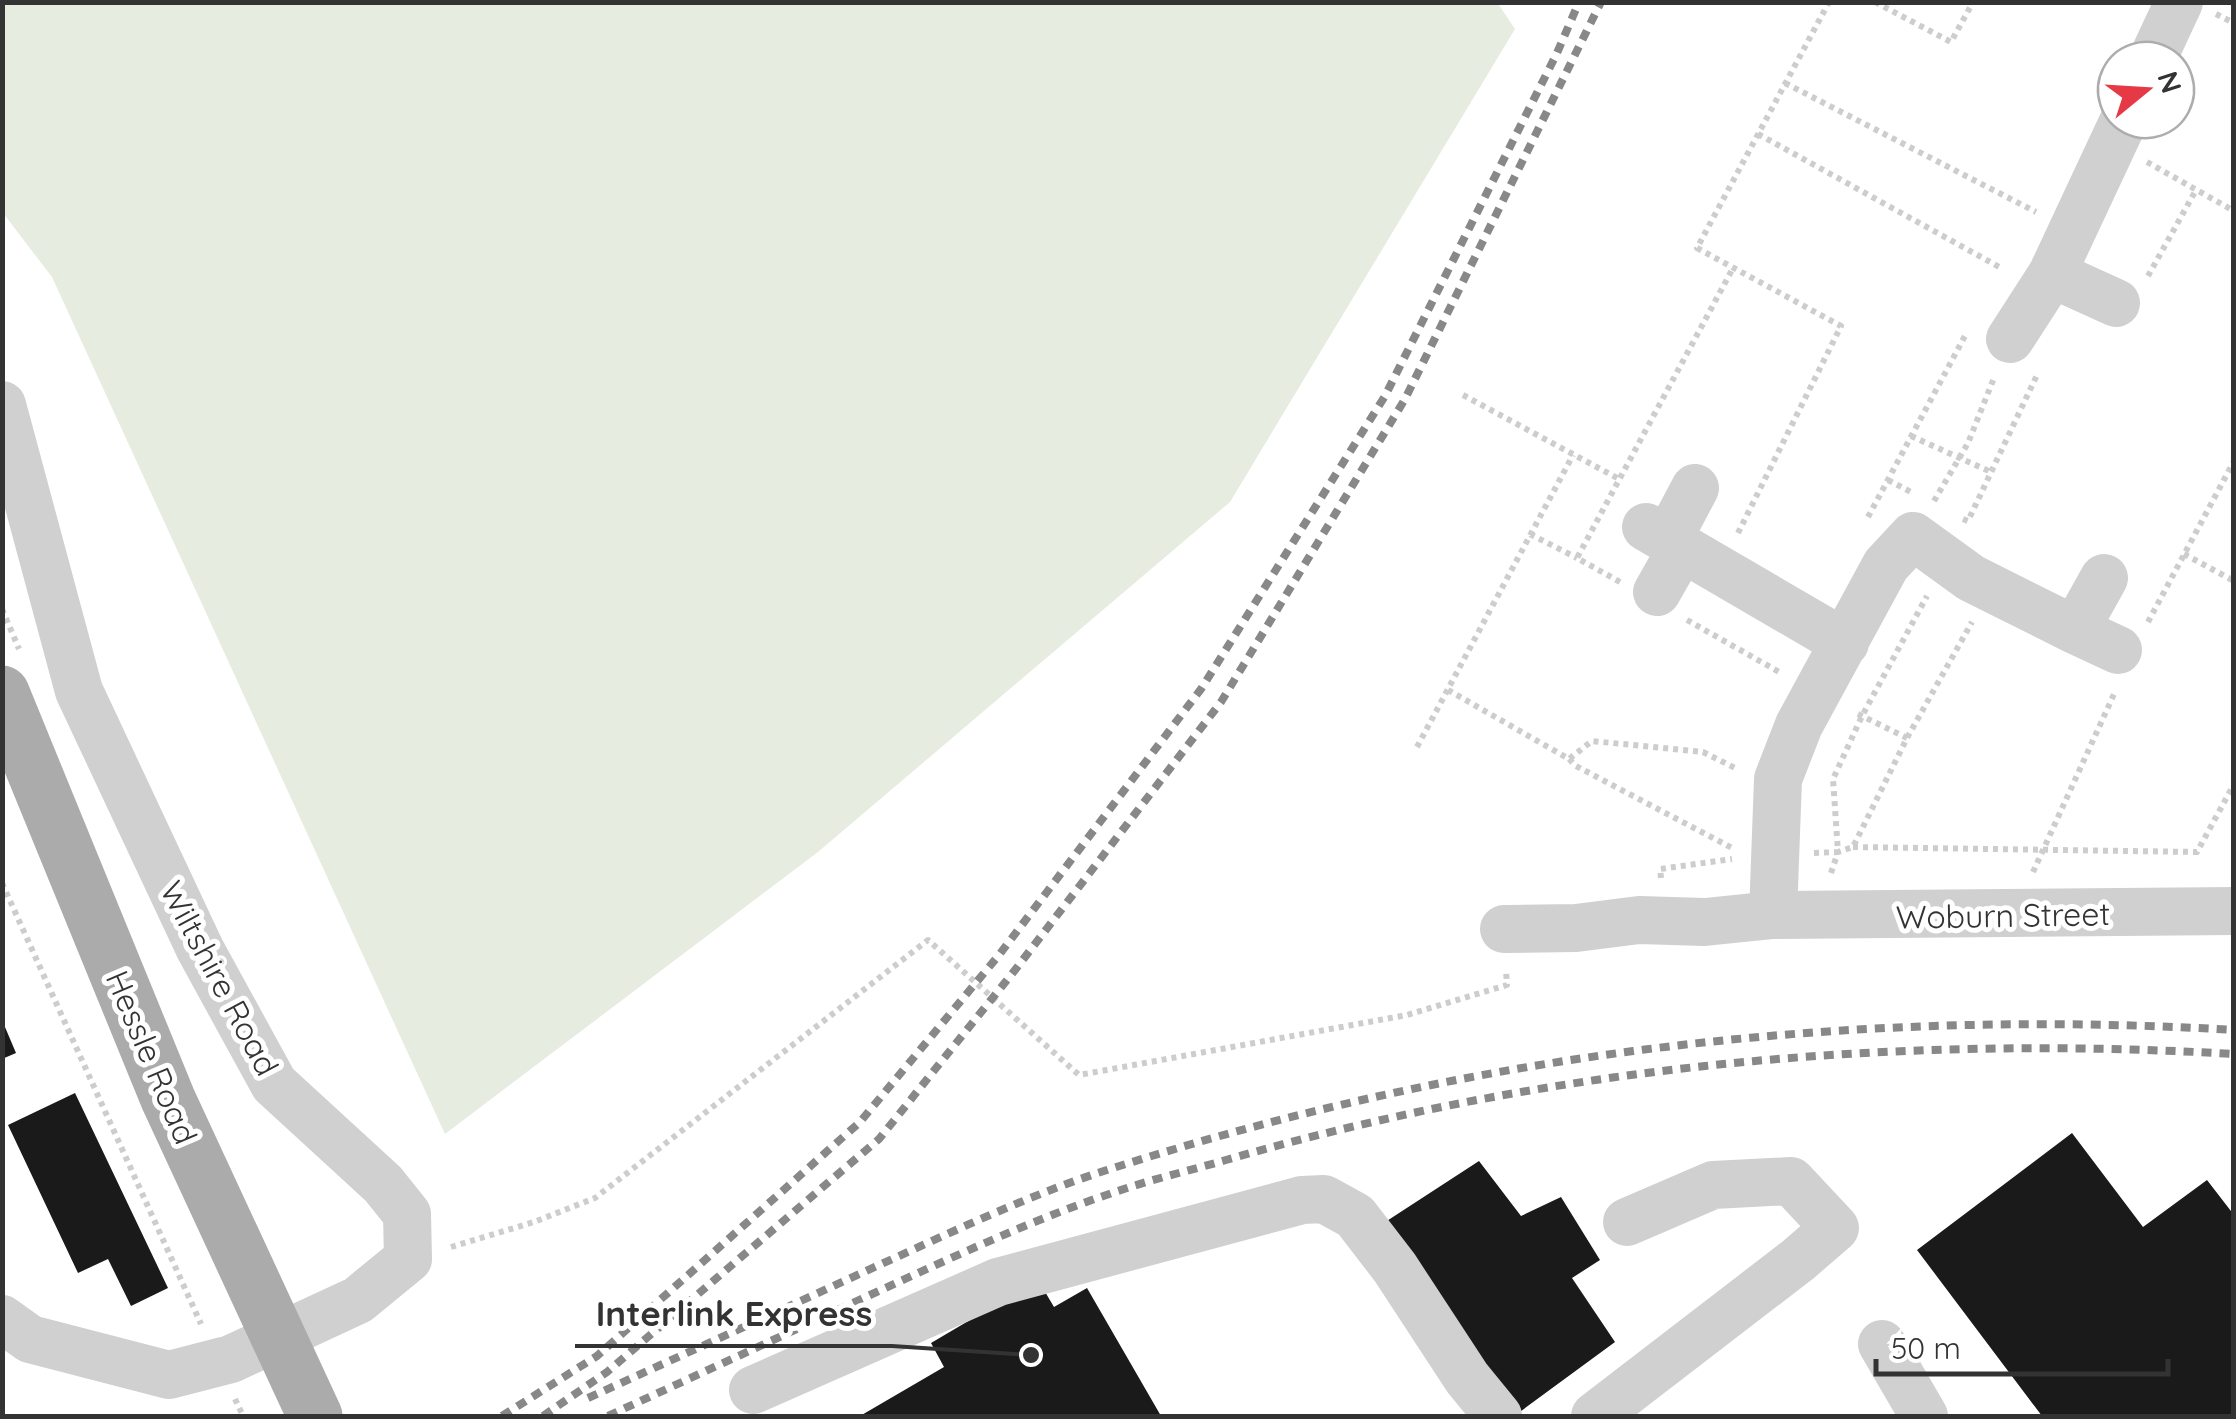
<svg xmlns="http://www.w3.org/2000/svg" width="2236" height="1419" font-family="Quicksand,sans-serif">
  <style>
    .green { fill: #e6ecdf }
    .building { fill: #1a1a1a }
    .lines { fill: none; stroke-linecap: round; stroke-linejoin: round }
    .path { stroke: #cdcdcd; stroke-width: 6; stroke-dasharray: 5 5; stroke-linecap: butt }
    .minor { stroke: #d0d0d0; stroke-width: 48 }
    .major { stroke: #ababab; stroke-width: 55 }
    .rail { stroke: #888; stroke-width: 8; stroke-dasharray: 10 8; stroke-linecap: butt }
    .labels { text-anchor: middle; dominant-baseline: central; stroke-width: 10; stroke-linejoin: round; paint-order: stroke }
    .street-label { font-size: 32px; fill: #333; stroke: #fff }
    .leader { fill: none; stroke: #333; stroke-width: 4 }
    .callout-dot { fill: #333; stroke: #fff; stroke-width: 4 }
    .callout-label { font-size: 35px; text-anchor: middle; font-weight: bold; fill: #333; stroke: #fff; stroke-width: 10; stroke-linejoin: round; paint-order: stroke }
  </style>
  <rect width="100%" height="100%" fill="#fff"/>
  <path class="green" d="M1497,2L1515,29L1230,502L818,852L445,1134L52,277L3,213V3Z"/>
  <path class="building" d="M2,1020L16,1053L2,1059Z
    M75,1093L168,1288L131,1306L108,1259L78,1273L8,1125Z
    M2072,1133L2143,1227L2207,1180L2234,1215V1416H2042L1917,1250Z
    M1479,1161L1521,1216L1561,1197L1600,1260L1572,1278L1615,1342L1517,1414L1376,1228Z
    M1038,1280L1054,1307L1087,1288L1161,1416H860L944,1367L931,1343Z"/>
  <g class="lines">
    <path class="path" d="M1875,2L1951,42L1973,2
      M2216,14L2234,23
      M1785,83L2036,212
      M1758,134L2001,268
      M2147,162L2234,211
      M2148,276L2196,190
      M1463,395L1619,479
      M1911,436L1991,472
      M1888,480L1911,492
      M1934,501L1968,443L1994,378
      M1868,517L1966,334
      M1963,519L1968,521L2037,375
      M1738,533L1841,326L1697,248L1829,2
      M1530,534L1577,558
      M2184,554L2234,581
      M1620,582L1577,558L1733,268
      M2,609L19,649
      M1687,620L1781,673
      M2148,622L2234,461
      M1448,690L1569,759L1592,741L1703,752L1737,769
      M1858,714L1907,738
      M1417,747L1573,455
      M1569,759L1576,766L1734,849
      M1853,847L2197,852L2234,784
      M1814,853L1838,852L1833,779L1862,716L1927,596
      M2033,872L2115,692
      M1831,873L1838,852L1853,847L1907,738L1972,622
      M1661,878L1660,869L1732,859
      M2,883L201,1324
      M451,1247L534,1222L595,1198L928,940L1079,1075L1407,1015L1507,985L1506,970
      M235,1399L243,1416"/>
    <path class="minor" d="M2152,60L2179,2
      M2052,274L2116,303
      M2010,339L2052,274L2124,120
      M2,405L79,691L200,949L274,1084L383,1184L407,1214L408,1259L358,1300L231,1359L169,1375L30,1339L2,1319
      M1646,527L1845,643
      M1668,539L1695,488
      M1657,592L1682,548
      M2075,630L2118,650
      M1773,915L1778,779L1799,725L1886,565L1913,536L1971,578L2075,630L2104,578
      M1504,929L1576,928L1639,920L1705,922L1773,915L2234,911
      M1882,1344L1924,1416
      M753,1390L998,1282L1302,1200L1324,1199L1355,1216L1395,1268L1467,1378L1498,1416
      M1595,1416L1798,1260L1835,1228L1791,1181L1713,1185L1627,1222"/>
    <path class="major" d="M2,693L168,1099L315,1416"/>
    <path class="rail" d="M588,1398C685,1354 781,1310 877,1266C952,1232 1029,1195 1107,1170C1473,1052 1850,1007 2234,1030
      M502,1416L597,1356L860,1122L999,955L1201,689L1385,396L1557,53L1579,2
      M543,1416L607,1372L879,1139L1015,970L1221,702L1405,399L1601,2
      M608,1416C695,1376 782,1336 870,1295C949,1259 1029,1221 1112,1193C1149,1180 1188,1171 1226,1160C1555,1065 1892,1034 2234,1054"/>
  </g>
  <g class="labels">
    <g class="street-label">
      <text transform="translate(2003 915) rotate(-1)">Woburn Street</text>
      <text transform="translate(220 978) rotate(62)">Wiltshire Road</text>
      <text transform="translate(152 1057) rotate(67)">Hessle Road</text>
    </g>
  </g>
  <path class="leader" d="M1031 1355L892 1346H575"/>
  <circle class="callout-dot" cx="1031" cy="1355" r="10"/>
  <g class="callout-label">
    <text x="734" y="1326">Interlink Express</text>
  </g>
  <rect width="2236" height="1419" fill="none" stroke="#333333" stroke-width="10"/>
  <g transform="translate(2146 90) rotate(72)"><circle r="48" fill="#ffffff" stroke="#adadad" stroke-width="2.5"/>
  <path d="M0-8L18 38L0 25L-18 38Z" fill="#e63946"/>
  <text y="-15" font-size="28" font-weight="bold" text-anchor="middle" fill="#333333">N</text>
  </g>
  <path d="M1876 1359v15h292v-15" fill="none" stroke="#333333" stroke-width="5"/>
  <text x="1891" y="1359" font-size="30" fill="#333333" stroke="#ffffff" stroke-width="8" paint-order="stroke">50 m</text>
</svg>
